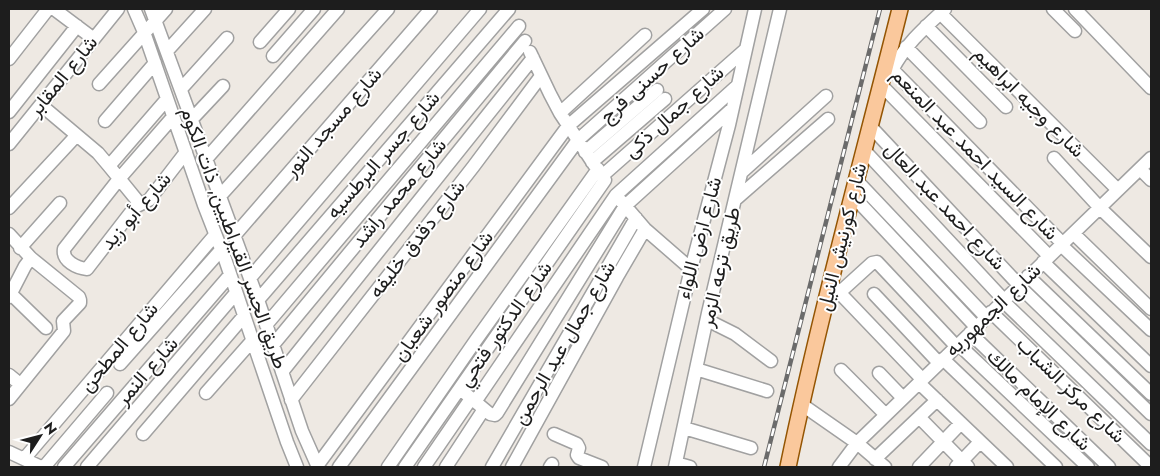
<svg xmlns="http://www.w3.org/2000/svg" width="1160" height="476" font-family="Jost,Vazirmatn,sans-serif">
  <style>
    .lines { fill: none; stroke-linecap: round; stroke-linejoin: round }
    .minor-casing { stroke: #a1a1a1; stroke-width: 15 }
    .major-casing { stroke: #945503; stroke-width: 18 }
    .minor { stroke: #fff; stroke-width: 12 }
    .major { stroke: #fac89c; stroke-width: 15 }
    .rail-casing { stroke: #6b6b6b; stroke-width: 4.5 }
    .rail { stroke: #fff; stroke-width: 2.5; stroke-dasharray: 8; stroke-linecap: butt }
    .labels { text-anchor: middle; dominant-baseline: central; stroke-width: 4; stroke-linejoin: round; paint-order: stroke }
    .street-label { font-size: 20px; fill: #1d1d1d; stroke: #fff }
  </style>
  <rect width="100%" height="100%" fill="#eee9e3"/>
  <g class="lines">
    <defs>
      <path id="minor" d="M54,9L94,39
        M134,9L144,32L204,205L225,259L287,442L297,467
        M151,9L258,300L302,431L318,467
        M1053,9L1075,31
        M1075,9L1151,88
        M940,13L1118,190
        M926,26L1006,107
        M260,42L289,9
        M906,47L980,122
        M167,51L205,9
        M530,52L550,94L560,113L601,175
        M273,56L314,9
        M9,59L48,9
        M887,64L1063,244
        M892,70C907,43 922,30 945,9
        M99,84L166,9
        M882,86L1049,256
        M181,89L227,38
        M41,105L98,153L109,166L140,204
        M9,112L77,26
        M560,113L645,35
        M173,117L119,179L64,249C62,261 77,268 87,269L135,207L149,200L186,152
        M192,119L223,86
        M105,121L155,63
        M871,127L1019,285
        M9,144L118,9
        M864,150L1004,300
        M585,152L657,90
        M1054,158L1100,208L1151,257
        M202,160L207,158L338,9
        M592,162L665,99
        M109,166L167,99
        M1140,169L1151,180
        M742,172L826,96
        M602,176L746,49
        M857,181L986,317
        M853,196L976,327
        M215,199L220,196L388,9
        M736,199L828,119
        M621,201L645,229L691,269
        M9,208L76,136
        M9,234L31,258L79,297L80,300V303L63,321L64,331L9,399
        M1074,234L1151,309
        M234,236L431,9
        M1061,245L1151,330
        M20,248L60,203
        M1043,262L1151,366
        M1028,276L1151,394
        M250,278L480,9
        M1019,286L1151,414
        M834,287L922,379
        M839,293L872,263L877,262L956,346
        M11,294L46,328
        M874,294L939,363
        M9,297L25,266L31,258
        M258,300L509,9
        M1003,301L1151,444
        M991,312L1151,467
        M707,320L735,334L771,361
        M266,325L519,26
        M970,333L1109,467
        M958,344L1088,467
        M273,345L525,41
        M943,359L1056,467
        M120,364L221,250
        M696,369L767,391
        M841,370L886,415
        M282,372L533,58
        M879,373L903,398
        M9,375L20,384
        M919,383L1007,467
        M460,389L490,414L495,415L497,413L625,206L732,109
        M206,393L252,341
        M291,400L473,167L541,76
        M801,404L857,443L885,467
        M919,417L968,467
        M684,428L751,448
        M143,434L244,316
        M554,434L577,444L579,448L577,455L579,458L602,467
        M9,452L41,467
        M24,459L215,235
        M875,459L937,400
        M676,463L690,467
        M317,466L568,126L703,9
        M44,467L107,393
        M64,467L230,275
        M87,467L236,293
        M339,467L578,140L725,9
        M388,467L476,340L598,169
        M405,467L605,180
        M424,467L468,403L479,396L616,195L737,86
        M446,467L484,409
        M492,467L636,218
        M512,467L617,277L645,229
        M550,467L552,464
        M644,467L691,269L729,125L755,9
        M675,467L708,313L780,9
        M839,467L857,443L1151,158
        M919,467L961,423
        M956,467L980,442"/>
      <path id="major" d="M788,467C820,313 862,161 900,9"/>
    </defs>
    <use href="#minor" class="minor-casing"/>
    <use href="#major" class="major-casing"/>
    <use href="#minor" class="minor"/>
    <use href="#major" class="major"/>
    <defs>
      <path id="rail" d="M764,467L880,9"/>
    </defs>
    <use href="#rail" class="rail-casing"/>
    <use href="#rail" class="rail"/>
  </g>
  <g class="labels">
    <g class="street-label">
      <text transform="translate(652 75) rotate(-42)">شارع حسنى فرج</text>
      <text transform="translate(63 76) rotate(-51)">شارع المقابر</text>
      <text transform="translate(1029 102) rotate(45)">شارع وجيه ابراهيم</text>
      <text transform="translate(674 112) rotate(-42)">شارع جمال ذكى</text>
      <text transform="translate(333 122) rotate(-49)">شارع مسجد النور</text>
      <text transform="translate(975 154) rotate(46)">شارع السيد احمد عبد المنعم</text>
      <text transform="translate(383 155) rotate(-49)">شارع جسر البرطسيه</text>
      <text transform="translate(399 193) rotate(-50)">شارع محمد راشد</text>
      <text transform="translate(945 206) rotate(47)">شارع احمد عبد العال</text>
      <text transform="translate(136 211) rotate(-49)">شارع أبو زيد</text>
      <text transform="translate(842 237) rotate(-76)">شارع كورنيش النيل</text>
      <text transform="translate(234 238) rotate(70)">طريق الجسر القيراطيين, ذات الكوم</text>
      <text transform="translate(699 238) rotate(-75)">شارع ارض اللواء</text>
      <text transform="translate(417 239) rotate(-52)">شارع دقدق خليفه</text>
      <text transform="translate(720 267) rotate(-77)">طريق ترعه الزمر</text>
      <text transform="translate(443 296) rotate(-54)">شارع منصور شعبان</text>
      <text transform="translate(993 310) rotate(-44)">شارع الجمهوريه</text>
      <text transform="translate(505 324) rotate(-55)">شارع الدكتور فتحي</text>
      <text transform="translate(564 343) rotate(-60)">شارع جمال عبد الرحمن</text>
      <text transform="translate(119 347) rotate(-50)">شارع المطحن</text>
      <text transform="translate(147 371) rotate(-49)">شارع النمر</text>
      <text transform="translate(1071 390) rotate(44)">شارع مركز الشباب</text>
      <text transform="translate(1039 400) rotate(44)">شارع الإمام مالك</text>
    </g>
  </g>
  <rect width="1160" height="476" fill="none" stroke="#1d1d1d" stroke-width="20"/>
  <g transform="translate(40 436) rotate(54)" stroke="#ffffff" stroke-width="4" paint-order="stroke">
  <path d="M0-4L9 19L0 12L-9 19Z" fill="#1d1d1d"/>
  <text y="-8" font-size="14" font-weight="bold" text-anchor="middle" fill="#1d1d1d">N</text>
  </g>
</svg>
